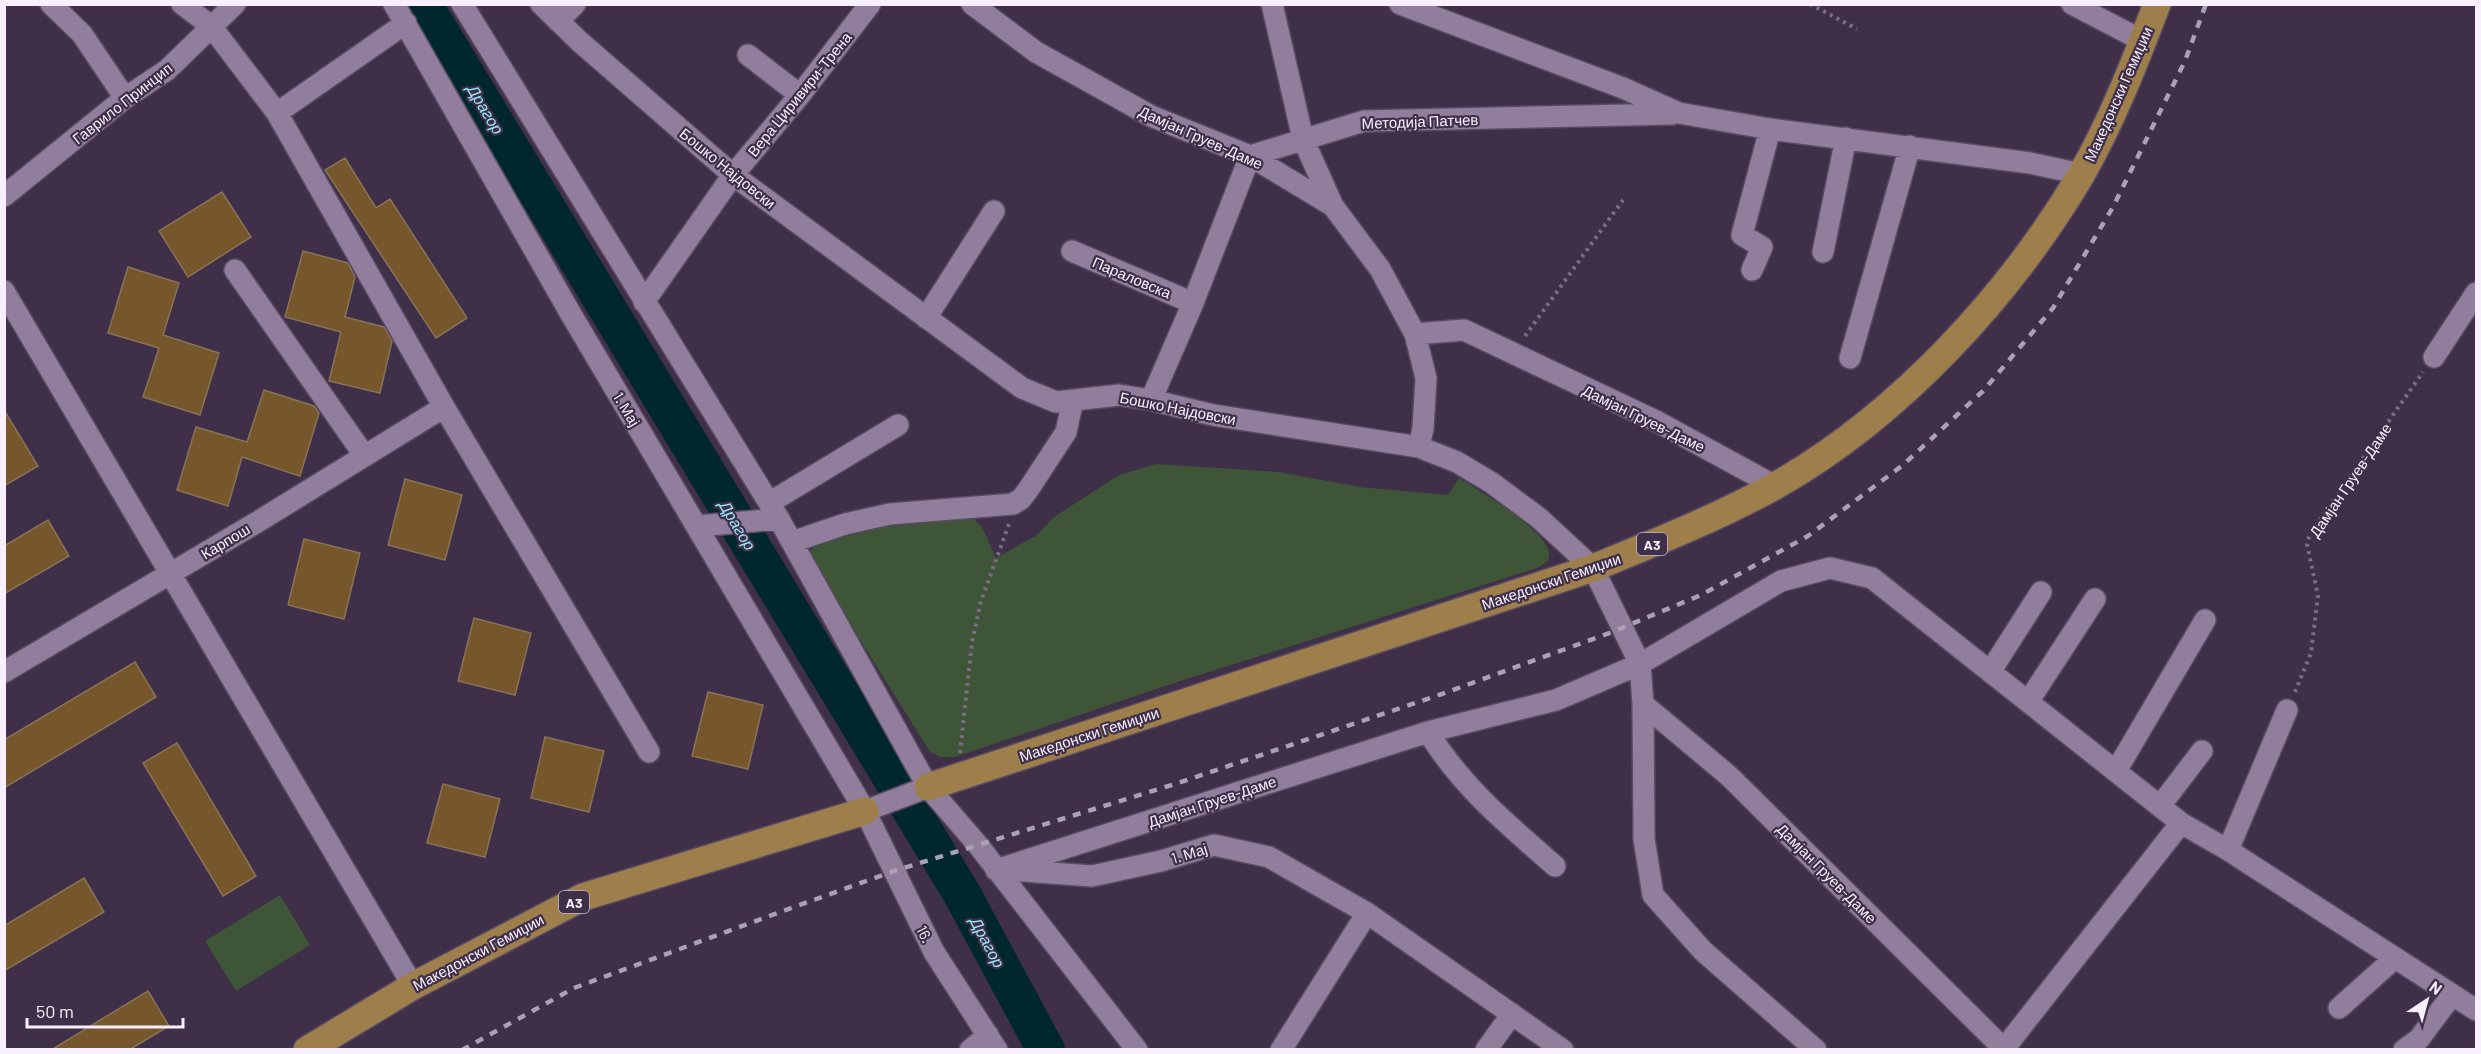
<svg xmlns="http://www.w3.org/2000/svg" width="2481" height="1054" font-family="Barlow,sans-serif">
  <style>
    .green { fill: #3e5537 }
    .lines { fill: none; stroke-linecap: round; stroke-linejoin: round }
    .river { stroke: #00272d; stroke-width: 38 }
    .building { fill: #76572c; stroke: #887357; stroke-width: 1.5 }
    .minor-casing { stroke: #584b61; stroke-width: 24 }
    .major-casing { stroke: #584b61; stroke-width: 30 }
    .path { stroke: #7b6e84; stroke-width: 4; stroke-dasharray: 3 4.5; stroke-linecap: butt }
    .minor { stroke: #907e9c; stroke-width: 21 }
    .major { stroke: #9e7f4c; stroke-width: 27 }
    .rail { stroke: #aca1b4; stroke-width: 4.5; stroke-dasharray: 8 8; stroke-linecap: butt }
    .labels { text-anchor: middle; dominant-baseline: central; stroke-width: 4.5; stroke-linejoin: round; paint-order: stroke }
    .shield { fill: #3f2f49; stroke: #c0b6c8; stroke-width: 1.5 }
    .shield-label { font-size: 14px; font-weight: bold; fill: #f8f0fe }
    .street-label { font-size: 15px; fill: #f8f0fe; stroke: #3f2f49 }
    .water-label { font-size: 16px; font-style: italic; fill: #97e8f8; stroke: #3f2f49 }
  </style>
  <rect width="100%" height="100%" fill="#3f2f49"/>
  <path class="green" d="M1156,464L1278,472L1360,487L1448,495L1459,478C1480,491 1540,527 1548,549C1553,560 1543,566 1534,569L1171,684L955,757H941L930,752L809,558V553L818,542L899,521L972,517L982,527L996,558L1037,535L1054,517L1119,475Z
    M280,895L310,945L236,991L205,941Z"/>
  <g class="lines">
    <path class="river" d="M423,4L962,894L1046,1050"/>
  </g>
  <path class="building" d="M345,158L376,208L390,199L467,318L436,338L325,170Z
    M222,192L251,237L188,277L159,231Z
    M303,251L348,263L355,277L345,317L384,327L392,341L380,393L329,381L341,332L285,317Z
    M128,267L179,283L163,335L219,353L200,415L143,397L159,348L108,333Z
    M264,390L314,406L319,413L300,476L242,457L228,506L177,490L196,427L247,442Z
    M4,410L38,466L4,486Z
    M405,479L462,495L445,560L388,545Z
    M48,520L69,556L4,594V546Z
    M304,539L360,553L344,619L288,605Z
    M474,618L531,633L515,695L458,681Z
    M135,662L156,697L4,788V740Z
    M708,692L763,705L748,769L692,756Z
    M545,737L604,751L589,812L531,798Z
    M177,743L256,876L223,896L143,763Z
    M443,784L500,799L485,857L427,843Z
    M84,878L104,912L4,971V926Z
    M148,991L169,1026L129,1050H51Z"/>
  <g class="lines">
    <defs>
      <path id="minor" d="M51,4L82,34L125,98
        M182,4L211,26L277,113L444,407L649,752
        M394,4L572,316L865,811L934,952L997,1050
        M462,4L779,519L928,787L978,845L1137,1050
        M541,4L579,41L733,175L1022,388L1056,402L1119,395L1151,400L1213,415L1419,447
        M972,4L1036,52L1151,116L1250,156L1333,206L1380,269L1415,334L1426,378L1423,428L1419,447L1457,462L1492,483L1539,518L1593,568L1640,664L1643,704L1644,839L1653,895L1703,951L1816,1050
        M1272,4L1303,139L1333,206
        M1400,4L1623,88L1679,113L1770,129L2030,163L2081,174
        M2072,4L2143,41
        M558,21L575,4
        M748,55L800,95
        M277,113L406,23
        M4,196L125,98L167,70L235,4
        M1072,251L1193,303
        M1823,252L1846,138
        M235,270L364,455
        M1752,270L1762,247L1742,235L1770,129
        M4,291L413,986
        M644,302L733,175L800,95L870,4
        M926,318L994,211
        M1415,334L1464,330L1656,421L1775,486
        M2434,357L2476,293
        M1850,358L1910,146
        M1151,400L1193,303L1250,156L1364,121L1672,114
        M769,503L898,425
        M697,526L779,519
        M792,542L845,524L890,514L1013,504L1021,499L1028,490L1066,432L1073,400
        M4,672L259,521L444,407
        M1990,672L2041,592
        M2028,702L2095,599
        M1643,704L1729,776L2004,1049
        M1428,732C1462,787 1507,824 1555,866
        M2116,771L2205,620
        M2160,806L2202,751
        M865,811L928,787
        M2228,850L2287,710
        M996,870L1428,732L1556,700L1640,664L1781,581L1830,568L1872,578L2181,823L2228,850L2476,1010
        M1009,870L1092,876L1161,861L1214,845L1269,857L1367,913L1563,1050
        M2339,1008L2395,958
        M970,1050L988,1035
        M1281,1050L1367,913
        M1486,1050L1512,1014
        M2003,1050L2181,823
        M2404,1050L2419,1039L2452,995"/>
      <path id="major" d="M928,787L1593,568C1654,543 1717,518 1775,486C1899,416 2009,296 2081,175C2112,121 2135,62 2157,4
        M307,1050L413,986L583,897L865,811"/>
    </defs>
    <use href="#minor" class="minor-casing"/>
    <use href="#major" class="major-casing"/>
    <path class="path" d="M1810,4L1857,29
      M1525,336L1623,200
      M2295,692L2311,653L2318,596L2307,544L2310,534L2423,372
      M960,753L972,642L981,601L1009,524"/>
    <use href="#minor" class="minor"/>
    <use href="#major" class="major"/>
    <path class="rail" d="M462,1050L574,988L772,915L894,871L1175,784L1442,694L1612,632L1701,595L1808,536L1903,465L1983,391L2053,308L2113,207L2185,61L2206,4"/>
  </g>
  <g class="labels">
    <g class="shield">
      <rect x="1637" y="533" width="30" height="22" rx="4.5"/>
      <rect x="559" y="891" width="30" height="22" rx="4.5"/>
    </g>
    <g class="shield-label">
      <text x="1652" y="544">A3</text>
      <text x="574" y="902">A3</text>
    </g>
    <g class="street-label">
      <text transform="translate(799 94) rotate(-51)">Вера Циривири-Трена</text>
      <text transform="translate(2118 94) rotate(-66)">Македонски Гемиџии</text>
      <text transform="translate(122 103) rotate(-38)">Гаврило Принцип</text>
      <text transform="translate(1420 121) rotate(-2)">Методија Патчев</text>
      <text transform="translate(1201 137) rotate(24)">Дамјан Груев-Даме</text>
      <text transform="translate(728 168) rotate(39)">Бошко Најдовски</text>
      <text transform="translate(1132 277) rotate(23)">Параловска</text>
      <text transform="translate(1178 408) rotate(11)">Бошко Најдовски</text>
      <text transform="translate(627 409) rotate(59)">1. Мај</text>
      <text transform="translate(1644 418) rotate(26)">Дамјан Груев-Даме</text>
      <text transform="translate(2350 480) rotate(-56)">Дамјан Груев-Даме</text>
      <text transform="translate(225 541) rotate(-31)">Карпош</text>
      <text transform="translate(1551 581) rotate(-19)">Македонски Гемиџии</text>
      <text transform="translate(1089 734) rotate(-18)">Македонски Гемиџии</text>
      <text transform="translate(1212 801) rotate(-18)">Дамјан Груев-Даме</text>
      <text transform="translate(1189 853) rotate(-17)">1. Мај</text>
      <text transform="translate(1827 873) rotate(45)">Дамјан Груев-Даме</text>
      <text transform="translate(925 934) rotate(64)">16.</text>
      <text transform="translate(478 952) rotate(-28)">Македонски Гемиџии</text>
    </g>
    <g class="water-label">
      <text transform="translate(486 109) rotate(59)">Драгор</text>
      <text transform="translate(738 525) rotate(59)">Драгор</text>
      <text transform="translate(988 942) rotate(62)">Драгор</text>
    </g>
  </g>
  <rect width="2481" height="1054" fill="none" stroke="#f8f0fe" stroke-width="12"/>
  <g transform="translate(2427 1000) rotate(36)" stroke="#3f2f49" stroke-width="4.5" paint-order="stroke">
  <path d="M0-4.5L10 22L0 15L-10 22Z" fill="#f8f0fe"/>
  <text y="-9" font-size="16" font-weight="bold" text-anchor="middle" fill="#f8f0fe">N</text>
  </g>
  <path d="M27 1018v9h156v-9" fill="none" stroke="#f8f0fe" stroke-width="3"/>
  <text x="36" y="1018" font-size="18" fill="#f8f0fe" stroke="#3f2f49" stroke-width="4.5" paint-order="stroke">50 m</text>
</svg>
